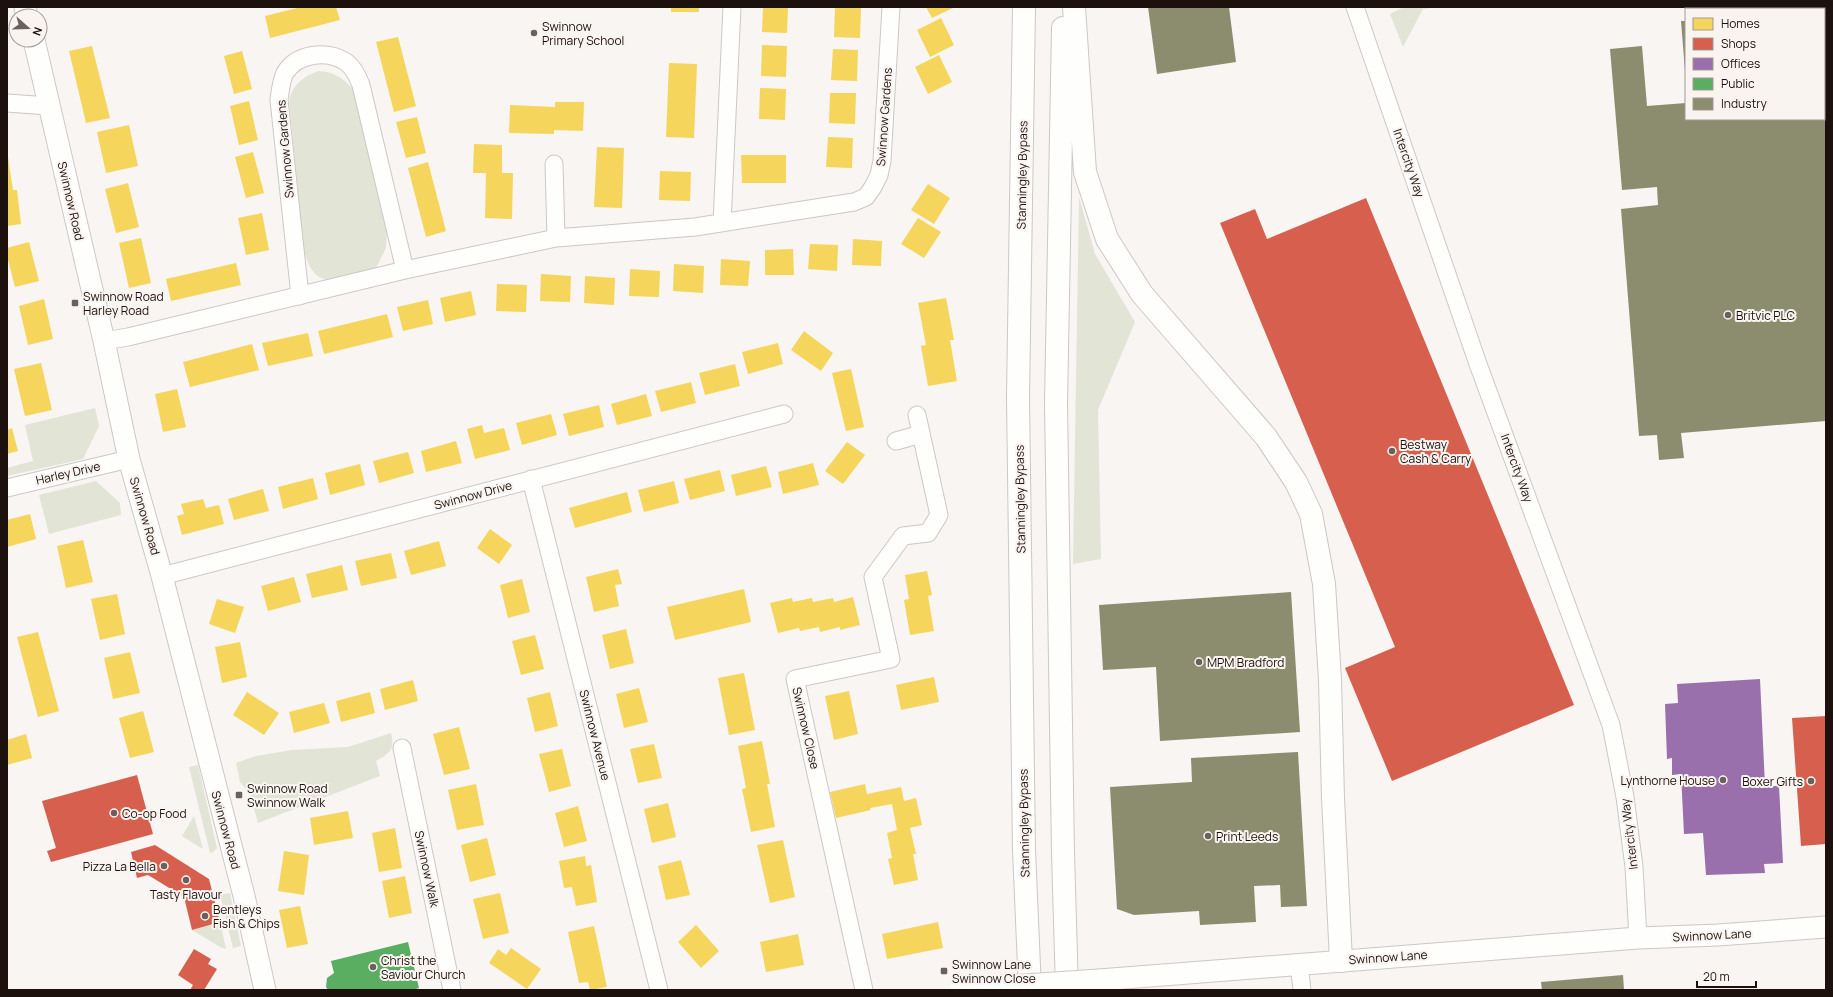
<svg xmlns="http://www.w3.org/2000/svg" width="1833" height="997" font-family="Manrope,sans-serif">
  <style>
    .green { fill: #e2e4d5 }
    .homes { fill: #f6d55c }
    .shops { fill: #d6604d }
    .offices { fill: #9970ab }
    .public { fill: #5aae61 }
    .industry { fill: #8c8c6e }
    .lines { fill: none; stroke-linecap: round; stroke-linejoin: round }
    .minor-casing { stroke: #cec7c4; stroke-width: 19 }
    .tertiary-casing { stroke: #cec7c4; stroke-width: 23 }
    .trunk-casing { stroke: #cec7c4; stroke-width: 24 }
    .minor { stroke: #fefefd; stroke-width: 17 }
    .tertiary { stroke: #fefefd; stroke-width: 21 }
    .trunk { stroke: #fefefd; stroke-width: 22 }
    .tertiary-bridge-casing { stroke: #cec7c4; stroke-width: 23; stroke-linecap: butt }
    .tertiary-bridge { stroke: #fefefd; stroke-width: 21 }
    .poi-dot { fill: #69615d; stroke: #faf4f1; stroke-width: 1.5 }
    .labels { text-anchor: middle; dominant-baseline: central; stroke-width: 4; stroke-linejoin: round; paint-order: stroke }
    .poi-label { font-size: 12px; fill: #1c110c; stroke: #faf4f1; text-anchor: start }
    .street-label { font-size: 12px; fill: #1c110c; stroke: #faf4f1 }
  </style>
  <rect width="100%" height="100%" fill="#f8f5f3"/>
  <path class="green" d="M1404,7H1441L1423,9L1403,47L1390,14Z
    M318,71C334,72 342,77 353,89L387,232L386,248L376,268C343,278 316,296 304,251L289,101C293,84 303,77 318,71Z
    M1079,197L1095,254L1135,322L1098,410L1101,559L1073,564Z
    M95,408L99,426L83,459L7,476V468L33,461L25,425Z
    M96,481L120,503L121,515L49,534L39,495Z
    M391,733C395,750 390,753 376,761L380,776L258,823L250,794L240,782L236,763L256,756L292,750L348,747Z
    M198,765L217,848L213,852L210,853L189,767Z
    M194,816L203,849L182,836Z
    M230,893L241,946L233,948L220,895Z
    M220,922L226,949L220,947L192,930Z"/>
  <path class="homes" d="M301,7H336L340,20L270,38L265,16Z
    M671,7H699V12H671Z
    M763,7H788L787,33L762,32Z
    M835,7L861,8L860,38L834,37Z
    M926,7H955L932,18Z
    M941,18L954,45L930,57L917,30Z
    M398,37L416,106L394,112L376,42Z
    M762,45L787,46L786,77L761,76Z
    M92,46L110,118L86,123L69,51Z
    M833,49L858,50L857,81L831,80Z
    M242,51L252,89L234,94L224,56Z
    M939,55L952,82L928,94L915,67Z
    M669,63L697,64L694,138L666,137Z
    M760,88L786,89L785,120L759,119Z
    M830,93H856L855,124L829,123Z
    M249,101L258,140L239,145L230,106Z
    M555,102H584L583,131L554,130V134L509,133L510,105L555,107Z
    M417,117L426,153L406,158L396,122Z
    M129,125L138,166L106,173L97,132Z
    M828,137L853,138L852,168L826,167Z
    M474,144L502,145V173H513L512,219L485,218L486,173H473Z
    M597,147L624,148L622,208L594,207Z
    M253,152L264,193L246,198L235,157Z
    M741,155H786V183H742Z
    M7,157H8L13,190H17L21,224L7,226Z
    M428,162L446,231L426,237L408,168Z
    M660,171L691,172L690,201L659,200Z
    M128,183L139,227L116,233L105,189Z
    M928,184L950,198L934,224L911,210Z
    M262,213L269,250L246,255L238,218Z
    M918,218L941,232L924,258L901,244Z
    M141,238L151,283L129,288L119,243Z
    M853,239L882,241L881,266L852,265Z
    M29,242L39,281L15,287L7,256V248Z
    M810,244L838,245L837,271L808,269Z
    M793,249L794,275H765V250Z
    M721,259L750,261L748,286L720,285Z
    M236,263L241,285L171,301L166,279Z
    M674,264L704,266L703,293L673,291Z
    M630,269L660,271L659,297L629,296Z
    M541,274L571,276L570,302L540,301Z
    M585,276L615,278L614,305L584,303Z
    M497,284L527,285L526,312L496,311Z
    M471,291L476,315L445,322L440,298Z
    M946,298L954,340H950L957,381L928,386L921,346L926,345L918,303Z
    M44,299L53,339L28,345L19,306Z
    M428,300L433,324L403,331L397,307Z
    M387,314L393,337L324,354L318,331Z
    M804,331L833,353L821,371L791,350Z
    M308,333L313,356L268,366L262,343Z
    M778,343L783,364L748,374L742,352Z
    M252,344L259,370L190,387L183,362Z
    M41,363L52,410L25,416L14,369Z
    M735,364L740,386L705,395L699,373Z
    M851,369L864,427L846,431L832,373Z
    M691,382L696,403L661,412L655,391Z
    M177,389L186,427L163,432L155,394Z
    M646,394L652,416L617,425L611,404Z
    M599,405L604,427L569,436L563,414Z
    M551,414L557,435L522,445L516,423Z
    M482,425L484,433L504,428L510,450L475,459L467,429Z
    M12,428L18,451L7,454V430Z
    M456,441L462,463L426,472L421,451Z
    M847,442L865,455L843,484L825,471Z
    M408,452L414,473L379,483L373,461Z
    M813,463L819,485L783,494L778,472Z
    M360,464L365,485L330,495L325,473Z
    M766,466L772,487L736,496L731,475Z
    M720,470L725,491L690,500L684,479Z
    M313,478L318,499L283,509L278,487Z
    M674,481L679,503L644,512L638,490Z
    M263,489L269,511L234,520L228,499Z
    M627,492L632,512L575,528L569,508Z
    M203,499L206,508L219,505L224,524L182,535L177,516L184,514L181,504Z
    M30,514L36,539L7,547V520Z
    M490,529L512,545L499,564L477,548Z
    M83,540L93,582L66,588L57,546Z
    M439,541L446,566L411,575L404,551Z
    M391,553L397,578L361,586L355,561Z
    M342,565L348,590L312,598L306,574Z
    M618,569L622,584L615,585L619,606L594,612L586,577Z
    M927,571L932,595L928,596L934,631L910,635L904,600L909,599L905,575Z
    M294,577L301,602L268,611L261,586Z
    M522,579L530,612L508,618L500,585Z
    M744,589L751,622L675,640L667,607Z
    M117,594L125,634L100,640L91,599Z
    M853,597L860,625L840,630V627L820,632L819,627L800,631L799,628L778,633L770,603L792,598L793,602L812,598L813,602L833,598L834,602Z
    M217,599L244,607L235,633L209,624Z
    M626,629L634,663L610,669L602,635Z
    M38,632L59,711L38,717L17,637Z
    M535,635L544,669L521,675L512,641Z
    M240,642L247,677L222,683L215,647Z
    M130,652L140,693L113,699L104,658Z
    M744,673L755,730L729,735L718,678Z
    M934,677L939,702L901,710L896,685Z
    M413,680L418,701L385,710L380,689Z
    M639,688L648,722L624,728L616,694Z
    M849,691L858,734L834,740L825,696Z
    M247,692L279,713L264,735L233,715Z
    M370,692L375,713L341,722L336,701Z
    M550,692L558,726L535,732L527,698Z
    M324,703L330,723L294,733L289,712Z
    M143,711L154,752L130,758L119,718Z
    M459,727L470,769L444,775L433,734Z
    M26,734L32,758L7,765V740Z
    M762,741L770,784H767L775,827L751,832L742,789L746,788L738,746Z
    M654,744L662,778L638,783L630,749Z
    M562,749L571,786L549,792L539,754Z
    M476,784L484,825L457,830L448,790Z
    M865,784L867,794L901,787L904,801L916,798L922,825L910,828L916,854H913L918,880L894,885L888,859L892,858L887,833L897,830L892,804L870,808L871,810L836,818L830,792Z
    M668,803L676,837L652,843L644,809Z
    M578,806L587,841L564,847L555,813Z
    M348,811L353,838L314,845L310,818Z
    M395,828L402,868L379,872L372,833Z
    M487,838L496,875L470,882L461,845Z
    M783,840L795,897L770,903L757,845Z
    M284,851L309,855L304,895L278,891Z
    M585,856L586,866L591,865L597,902L576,906L572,887L564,888L559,861Z
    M681,860L690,895L666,900L658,866Z
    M405,876L412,913L389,918L382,881Z
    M500,893L509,933L483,939L473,899Z
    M300,906L308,944L287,948L279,910Z
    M938,922L943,948L887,959L882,934Z
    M696,925L719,951L701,968L678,942Z
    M594,926L607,987L590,990L588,982L579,983L568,932Z
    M798,934L804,965L766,972L760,942Z
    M511,948L541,969L527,989L489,963L498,949L506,955Z"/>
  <path class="shops" d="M1366,198L1574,705L1392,781L1345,668L1395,647L1220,223L1255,209L1267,239Z
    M1826,716V844L1801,846L1792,718Z
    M137,775L153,834L51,862L47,851L56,848L42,801Z
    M155,845L209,879L220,922L192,930L184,897L148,875L137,878L131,852Z
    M194,949L211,959L208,964L217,969L204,990H190L193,985L178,975Z"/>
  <path class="offices" d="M1760,679L1765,786H1779L1783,863L1764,864L1765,873L1706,875L1703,833L1684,834L1681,774L1672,775V758L1667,759L1665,704L1678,703L1677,684Z"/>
  <path class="public" d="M408,942L419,988L413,990H328L326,987L327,978L334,973L331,961Z"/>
  <path class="industry" d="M1148,7H1229L1236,62L1157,74Z
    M1681,21H1686V71H1685Z
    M1824,39H1826V421L1681,433L1684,458L1659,460L1657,435L1639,436L1621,209L1658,205L1657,187L1622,190L1610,49L1642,46L1647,106L1686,103V119H1824Z
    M1291,592L1300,732L1160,741L1156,667L1103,670L1099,605Z
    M1298,752L1307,906L1281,907L1280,885L1254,886L1256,922L1200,925L1199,911L1134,915L1117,909L1110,787L1192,782L1191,758Z
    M1623,975L1624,990H1542L1541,982Z"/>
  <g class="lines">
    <defs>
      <path id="minor" d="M1355,7L1478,364L1611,725L1625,797L1634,867L1638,938
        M7,103L49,106
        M554,164L556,238
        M722,223L732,7
        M300,296L279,100C280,92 281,81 285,73C297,53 327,50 346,62C353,67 358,77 361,85L405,270
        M104,341L128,337L405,270L556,238L695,227L854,202L866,197L873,187L879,175L882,161L891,7
        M896,441L921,434
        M531,479L659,990
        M7,488L129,459
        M162,576L784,414
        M402,748L452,990
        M1299,964L1302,990
        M864,990L795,679L891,659L873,577L903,536L928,533L939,515L917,415"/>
      <path id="tertiary" d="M25,7L27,16
        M34,40L104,341L129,459L162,576L244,896L265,990
        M1099,980L1638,938L1718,935L1826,927"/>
      <path id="trunk" d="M1024,7L1018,397L1024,850L1030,990
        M1074,7L1085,172L1107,239L1142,294L1266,437L1296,482L1311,514L1324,584L1330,680L1333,798L1341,961
        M1063,28L1056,404L1063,853L1067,990"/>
    </defs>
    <use href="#minor" class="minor-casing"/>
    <use href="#tertiary" class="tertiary-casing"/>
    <use href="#trunk" class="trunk-casing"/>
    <use href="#minor" class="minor"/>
    <use href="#tertiary" class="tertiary"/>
    <use href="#trunk" class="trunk"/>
    <defs>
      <path id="tertiary-bridge" d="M961,989L1099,980"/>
    </defs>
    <use href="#tertiary-bridge" class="tertiary-bridge-casing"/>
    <use href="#tertiary-bridge" class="tertiary-bridge"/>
  </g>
  <g class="poi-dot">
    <circle cx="534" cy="33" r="4"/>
    <rect x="71" y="299" width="8" height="8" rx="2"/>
    <circle cx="1728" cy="315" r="4"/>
    <circle cx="1392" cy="451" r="4"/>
    <circle cx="1199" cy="662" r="4"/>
    <circle cx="1723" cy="780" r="4"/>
    <circle cx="1811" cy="781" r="4"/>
    <rect x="235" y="791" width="8" height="8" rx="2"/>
    <circle cx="114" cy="813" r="4"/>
    <circle cx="1208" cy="836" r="4"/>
    <circle cx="164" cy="866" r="4"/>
    <circle cx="186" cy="880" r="4"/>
    <circle cx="205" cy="916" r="4"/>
    <circle cx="373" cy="967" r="4"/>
    <rect x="940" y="967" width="8" height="8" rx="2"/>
  </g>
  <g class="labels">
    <g class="poi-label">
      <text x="542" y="26">Swinnow<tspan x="542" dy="14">Primary School</tspan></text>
      <text x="83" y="296">Swinnow Road<tspan x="83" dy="14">Harley Road</tspan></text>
      <text x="1736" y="315">Britvic PLC</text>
      <text x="1400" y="444">Bestway<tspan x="1400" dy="14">Cash &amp; Carry</tspan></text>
      <text x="1207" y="662">MPM Bradford</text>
      <text x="1715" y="780" text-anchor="end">Lynthorne House</text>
      <text x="1803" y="781" text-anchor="end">Boxer Gifts</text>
      <text x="247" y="788">Swinnow Road<tspan x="247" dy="14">Swinnow Walk</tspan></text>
      <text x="122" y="813">Co-op Food</text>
      <text x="1216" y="836">Print Leeds</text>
      <text x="156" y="866" text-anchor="end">Pizza La Bella</text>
      <text x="186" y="894" text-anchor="middle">Tasty Flavour</text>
      <text x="213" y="909">Bentleys<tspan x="213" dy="14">Fish &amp; Chips</tspan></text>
      <text x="381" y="960">Christ the<tspan x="381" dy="14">Saviour Church</tspan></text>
      <text x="952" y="964">Swinnow Lane<tspan x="952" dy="14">Swinnow Close</tspan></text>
    </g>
    <g class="street-label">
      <text transform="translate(884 117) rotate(-86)">Swinnow Gardens</text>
      <text transform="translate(285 149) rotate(-95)">Swinnow Gardens</text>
      <text transform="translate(1409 163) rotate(71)">Intercity Way</text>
      <text transform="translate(1022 175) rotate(-89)">Stanningley Bypass</text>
      <text transform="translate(71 201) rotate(77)">Swinnow Road</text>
      <text transform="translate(1517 468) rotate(70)">Intercity Way</text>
      <text transform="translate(68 473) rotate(-13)">Harley Drive</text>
      <text transform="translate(473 495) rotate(-15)">Swinnow Drive</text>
      <text transform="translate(1020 499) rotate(-91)">Stanningley Bypass</text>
      <text transform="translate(145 516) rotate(74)">Swinnow Road</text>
      <text transform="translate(806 728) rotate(77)">Swinnow Close</text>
      <text transform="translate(595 735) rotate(76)">Swinnow Avenue</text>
      <text transform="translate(1024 823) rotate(-91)">Stanningley Bypass</text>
      <text transform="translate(226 830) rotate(75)">Swinnow Road</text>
      <text transform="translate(1629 834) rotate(-97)">Intercity Way</text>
      <text transform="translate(427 869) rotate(78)">Swinnow Walk</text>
      <text transform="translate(1712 935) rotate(-3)">Swinnow Lane</text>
      <text transform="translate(1388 957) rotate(-4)">Swinnow Lane</text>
    </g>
  </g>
  <rect width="1833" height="997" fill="none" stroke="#1c110c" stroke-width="16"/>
  <rect x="1685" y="8" width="140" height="112" fill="#faf4f1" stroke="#a19995"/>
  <rect x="1693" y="18" width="20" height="12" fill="#f6d55c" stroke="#a19995"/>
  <text x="1721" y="28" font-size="12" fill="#1c110c">Homes</text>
  <rect x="1693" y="38" width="20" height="12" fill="#d6604d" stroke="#a19995"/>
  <text x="1721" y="48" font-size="12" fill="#1c110c">Shops</text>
  <rect x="1693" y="58" width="20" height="12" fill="#9970ab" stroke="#a19995"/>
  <text x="1721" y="68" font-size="12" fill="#1c110c">Offices</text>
  <rect x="1693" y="78" width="20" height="12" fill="#5aae61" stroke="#a19995"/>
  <text x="1721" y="88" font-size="12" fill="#1c110c">Public</text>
  <rect x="1693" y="98" width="20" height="12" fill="#8c8c6e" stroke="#a19995"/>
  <text x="1721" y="108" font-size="12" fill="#1c110c">Industry</text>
  <g transform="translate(28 28) rotate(110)"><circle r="19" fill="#faf4f1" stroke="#a19995"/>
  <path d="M0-3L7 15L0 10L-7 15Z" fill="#69615d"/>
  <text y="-6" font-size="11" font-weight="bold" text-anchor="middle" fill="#1c110c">N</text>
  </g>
  <path d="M1697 981v6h59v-6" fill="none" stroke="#1c110c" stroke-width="2"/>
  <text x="1703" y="981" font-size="12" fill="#1c110c" stroke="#faf4f1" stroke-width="3" paint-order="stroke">20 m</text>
</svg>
